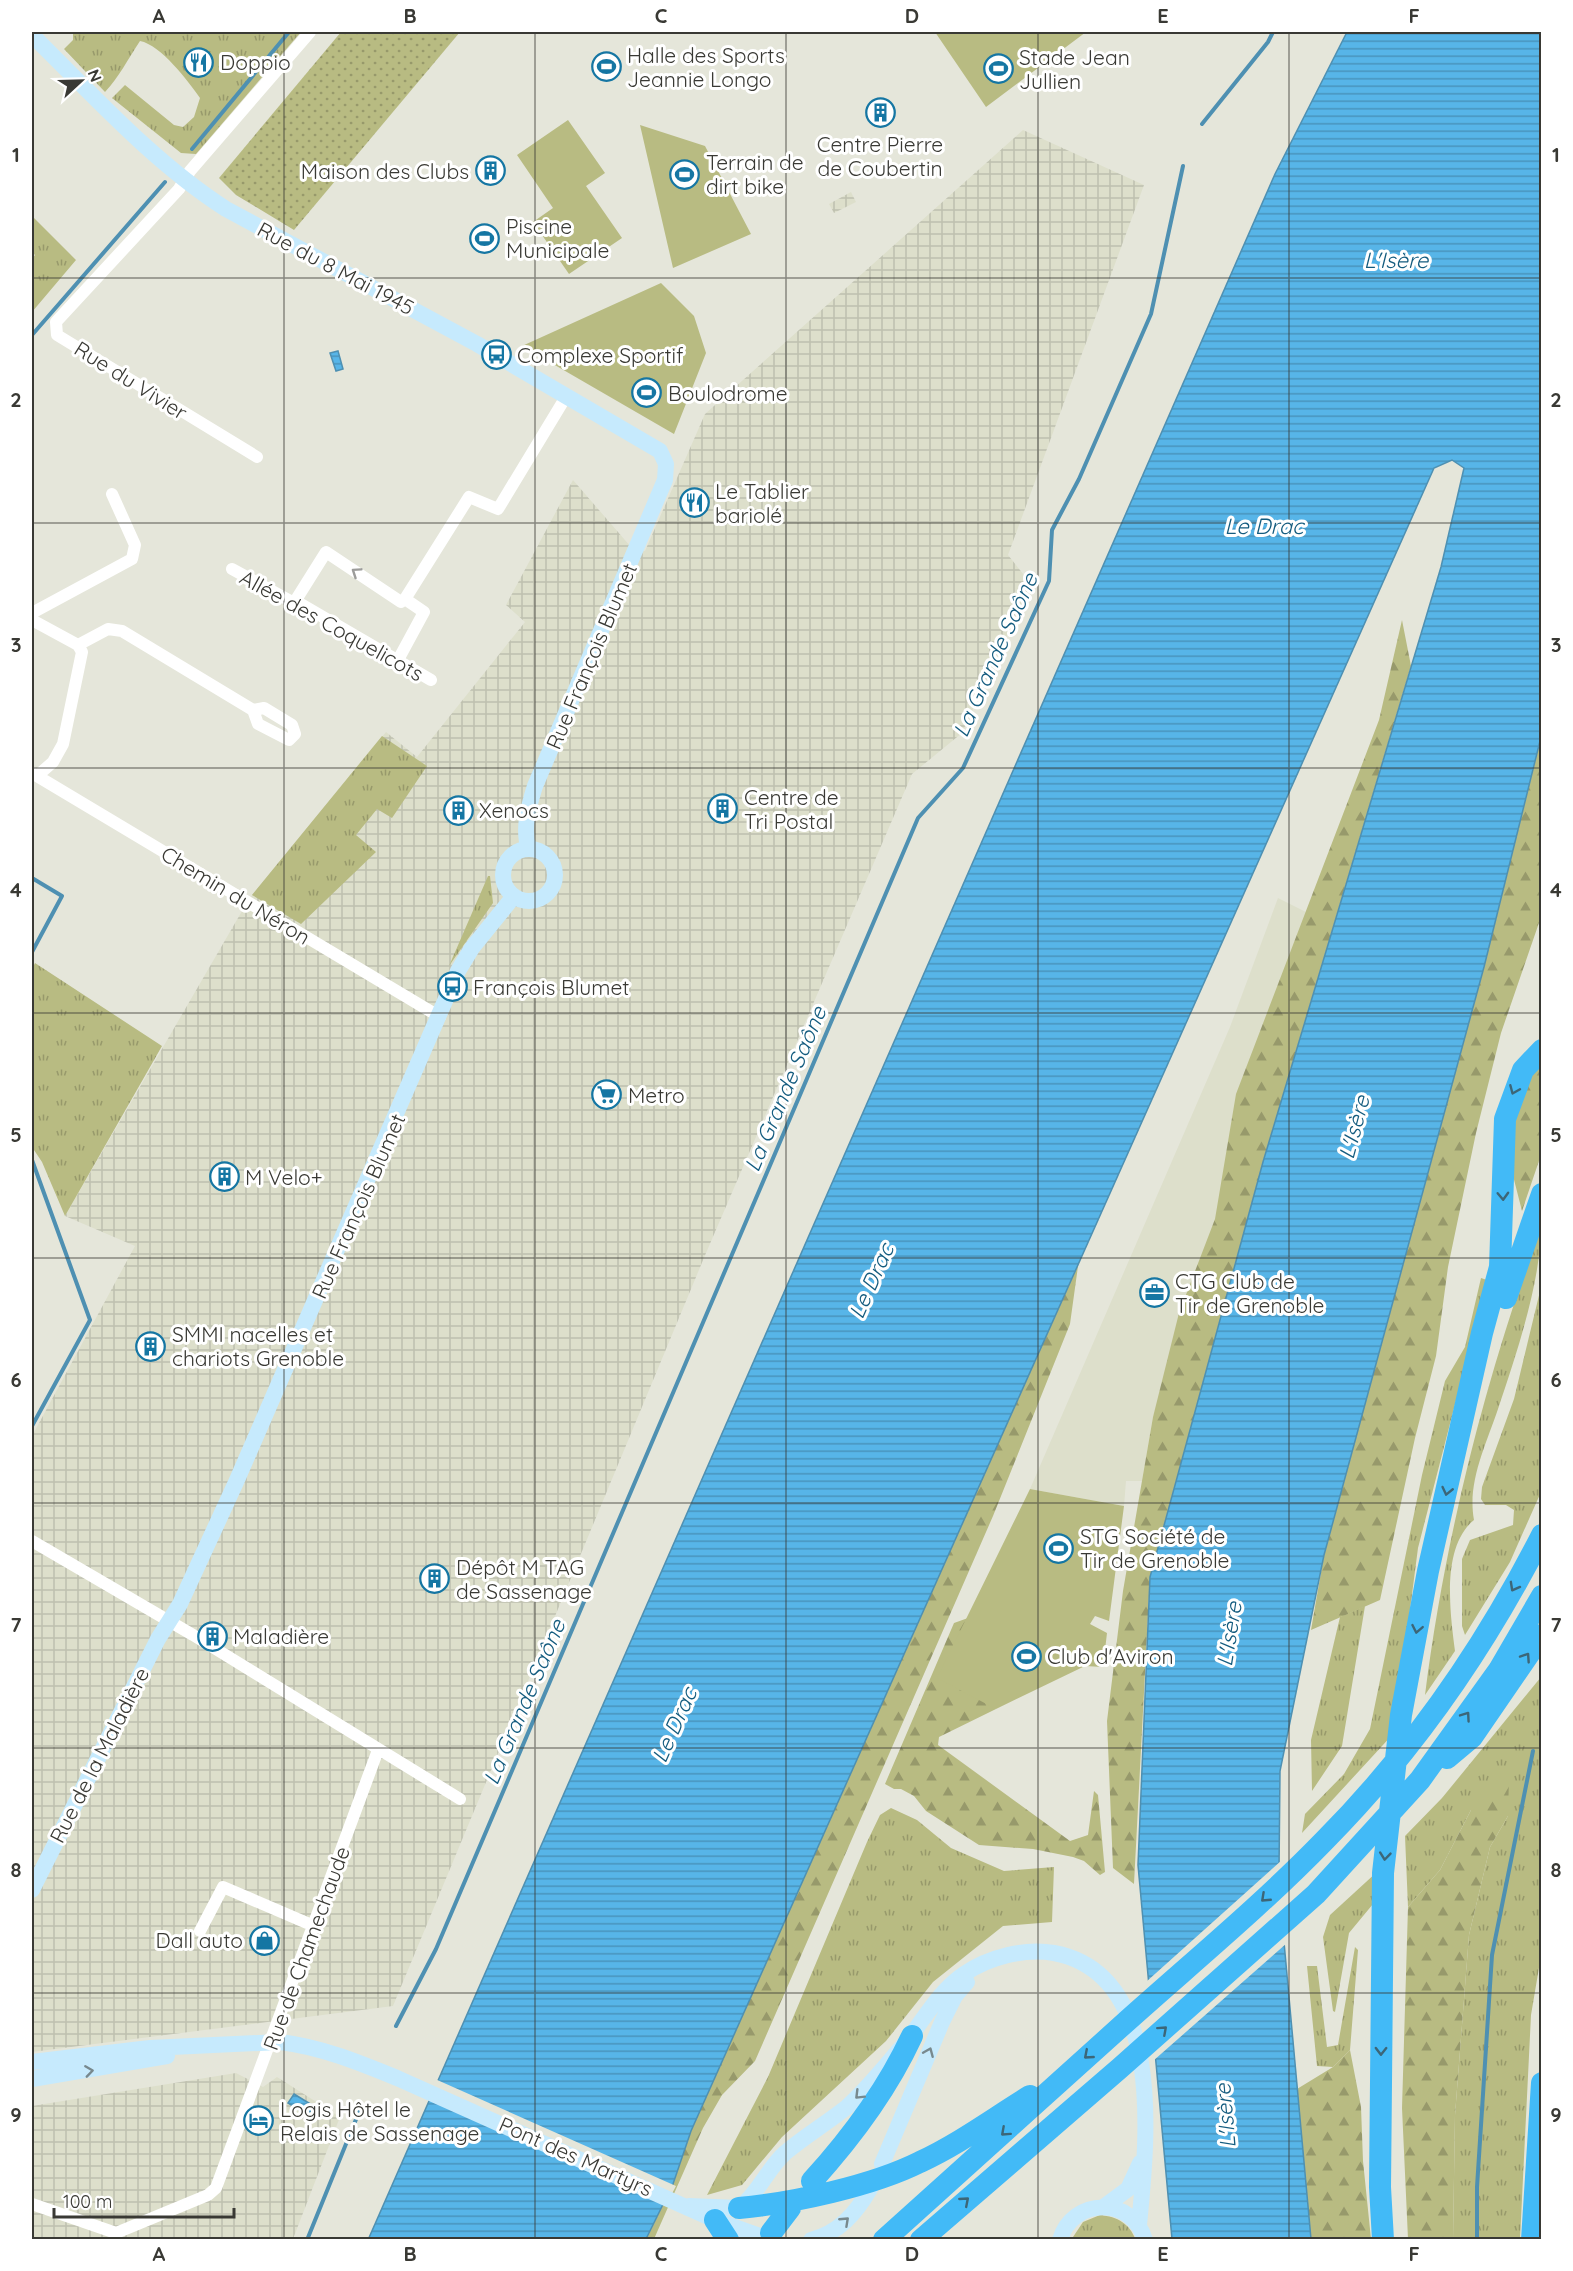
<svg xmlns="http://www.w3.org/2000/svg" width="1573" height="2271" font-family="Quicksand,sans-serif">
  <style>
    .built { fill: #dddfcb }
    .industrial { fill: url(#industrial-grid) }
    .grass { fill: url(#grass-tufts) }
    .forest { fill: url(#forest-firs) }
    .garden { fill: url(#garden-dots) }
    .pitch { fill: #b8bb82 }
    .water { fill: url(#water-rules); stroke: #4e90b2; stroke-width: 1.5 }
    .pier { fill: #e5e6da }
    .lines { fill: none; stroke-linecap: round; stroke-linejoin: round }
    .stream { stroke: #4e90b2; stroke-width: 4 }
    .street { stroke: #fff; stroke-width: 12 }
    .secondary { stroke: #c6eafd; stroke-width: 16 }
    .highway { stroke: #42baf7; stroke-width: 22 }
    .oneway { stroke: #9c9c9a }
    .oneway2 { stroke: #3c6678 }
    .oneway3 { stroke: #78898e }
    .grid { fill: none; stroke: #393934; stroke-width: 1.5; stroke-opacity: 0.55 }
    .labels { text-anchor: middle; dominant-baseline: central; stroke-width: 6; stroke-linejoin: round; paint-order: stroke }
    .poi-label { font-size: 21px; fill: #393934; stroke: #fff; text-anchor: start }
    .street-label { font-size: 21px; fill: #393934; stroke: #fff }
    .water-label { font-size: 22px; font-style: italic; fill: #145c7f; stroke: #fff }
    .neatline { fill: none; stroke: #393934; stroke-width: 2 }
    .grid-label { font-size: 20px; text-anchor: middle; font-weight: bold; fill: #393934 }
  </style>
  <defs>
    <pattern id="industrial-grid" width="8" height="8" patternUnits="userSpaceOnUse" patternTransform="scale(1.5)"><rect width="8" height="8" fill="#dddfcb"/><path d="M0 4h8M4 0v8" fill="none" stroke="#bec0af"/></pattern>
    <pattern id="grass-tufts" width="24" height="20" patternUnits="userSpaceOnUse" patternTransform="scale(1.5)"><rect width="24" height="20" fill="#b8bb82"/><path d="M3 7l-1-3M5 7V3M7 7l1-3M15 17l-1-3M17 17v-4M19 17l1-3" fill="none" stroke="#97996b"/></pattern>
    <pattern id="forest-firs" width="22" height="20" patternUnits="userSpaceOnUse" patternTransform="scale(1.5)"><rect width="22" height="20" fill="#b8bb82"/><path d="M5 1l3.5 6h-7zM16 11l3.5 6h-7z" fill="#97996b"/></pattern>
    <pattern id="garden-dots" width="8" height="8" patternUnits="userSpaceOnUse" patternTransform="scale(1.5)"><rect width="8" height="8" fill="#b8bb82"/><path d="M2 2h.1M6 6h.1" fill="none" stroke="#97996b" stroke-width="1.8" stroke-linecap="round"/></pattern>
    <pattern id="water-rules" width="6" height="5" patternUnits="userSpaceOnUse" patternTransform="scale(1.5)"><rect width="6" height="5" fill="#57b5e8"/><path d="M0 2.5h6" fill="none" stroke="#4994bd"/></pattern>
  </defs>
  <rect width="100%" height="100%" fill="#e5e6da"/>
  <path class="built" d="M1278,898L1306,912L1231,1170L1153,1417L1142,1481H1126L1124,1506L1030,1489L1230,1027Z"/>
  <path class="industrial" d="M1023,130L1144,185L1008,555L1031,584L962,733L912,774L706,1253L393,2006L32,2052V1436L135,1246L65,1216L249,899L386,732L417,757L525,622L506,605L573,480L631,547L645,551L705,414Z
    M851,192L856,202L834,213L829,204Z
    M236,2073L263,2087L277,2077L340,2117L293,2239L32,2240V2106Z"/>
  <path class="grass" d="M73,32H301L196,154L181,153L112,98L125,85L174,125L183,127L194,117L200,98C188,81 161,45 140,41C128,59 119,77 105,92L64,49L73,40Z
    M32,216L76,260L32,312V259L35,255L32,252Z
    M382,736L427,766L392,818L377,809L356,835L376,852L301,924L252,895Z
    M488,876H490L493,903L449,966Z
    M35,963L162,1046L65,1216L42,1162L32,1147V969Z
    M1541,1226C1541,1282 1516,1355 1498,1409C1486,1445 1467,1482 1474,1520C1441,1547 1450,1612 1455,1651L1425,1695C1445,1536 1486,1376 1541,1226Z
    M1481,1278L1487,1280L1418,1548L1394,1733L1302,1833L1305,1814L1344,1774L1370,1729L1422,1475L1445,1381L1465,1347Z
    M1541,1287V1492L1510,1562L1465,1635L1462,1626V1559L1470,1540L1513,1525L1514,1510L1506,1505H1485L1481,1499L1482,1487L1514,1399Z
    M1365,1606L1342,1746L1312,1791L1311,1740L1340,1617Z
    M1541,1677L1542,1950L1531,2015L1520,2239H1453L1455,2115L1469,1935L1490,1847L1508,1816L1471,1810L1440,1870L1408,1907L1405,1836L1442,1798Z
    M891,1808L917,1820L951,1848L1004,1871L1054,1867L1052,1922L1003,1926L933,1982L886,2041L782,2137L742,2185L707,2195L768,2077L867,1842L880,1815Z
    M1378,1871L1373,1904L1349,1933L1335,2012L1333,2011L1323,1937L1330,1915Z
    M1355,1947L1358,1950L1350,2050L1333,2067L1317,2066L1307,1966H1317L1327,2047L1338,2045Z
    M1100,2215C1118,2217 1129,2223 1136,2240H1071L1083,2222Z"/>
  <path class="forest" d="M1402,620L1411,666L1263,1162L1150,1577L1134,1884L1113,1868L1107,1721L1123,1591L1153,1417L1179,1313L1215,1219L1236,1094L1379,720Z
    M1541,737V917L1501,1033L1476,1133L1448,1267L1436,1356L1415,1438L1380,1600L1311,1630L1324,1555L1484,967Z
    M1541,1064V1155L1522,1211L1509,1160L1518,1096L1537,1067Z
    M1079,1259L1070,1324L993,1516L755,2061L722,2095L703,2128L654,2239L646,2240L673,2184L691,2131Z
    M968,1618L996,1709L939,1737L938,1745L1070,1841L1088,1835L1094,1791L1098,1795L1105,1872L1100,1875L1084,1861L1073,1857L1033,1849L979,1845L926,1811L914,1796L901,1789H894L885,1784L954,1623Z
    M1509,1776L1508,1816L1490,1847L1469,1935L1455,2115L1453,2239H1408L1402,2108L1408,1907L1440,1870L1471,1810Z
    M1350,2050L1361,2107L1363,2161L1371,2239H1311L1297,2089L1333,2067Z"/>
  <path class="garden" d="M341,32H460L294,230L236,195L219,178Z"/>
  <path class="pitch" d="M118,32H144L136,44Z
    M935,32H1086L986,107Z
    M568,120L605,173L586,186L622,238L569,274L533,222L553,208L517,155Z
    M640,125L705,146L751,234L673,268Z
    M661,283L694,316L706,353L674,434L522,346Z
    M1030,1489L1124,1506L1109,1621L1095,1616L1090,1624L1107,1633L1103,1667L1085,1666L996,1709L937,1678Z"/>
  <path class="water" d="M1347,32H1541V737L1484,967L1324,1555L1280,1771L1279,1871L1284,1942L1311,2239H1172L1138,1865L1150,1577L1263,1162L1441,567L1464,468L1452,460L1434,468L691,2131L673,2184L646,2239L368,2240L1275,174Z
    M338,351L343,369L336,371L330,353Z
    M294,2094L312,2105L311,2111L306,2114L288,2103Z"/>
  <path class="pier" d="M1282,1860L1287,1943L1153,2061L1146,1982Z
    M435,2079L676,2186L666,2205L426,2099Z"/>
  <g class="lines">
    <path class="stream" d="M1202,124L1268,42L1273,32
      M192,149L289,32
      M32,335L165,182
      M32,878L62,896L32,952
      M32,1160L90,1320L32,1426
      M396,2026L436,1949L918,818L963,768L1049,581L1052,530L1079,479L1151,314L1183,166
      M307,2240L361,2107
      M1477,2240V2187L1492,1955L1533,1751"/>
    <path class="street" d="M257,457L57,335L56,322L179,189L190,171L310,32
      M232,569L294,603H299L431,680
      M294,603L326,552L401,602L405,599
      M32,613L132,559L135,545L112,494
      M32,620L78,645L82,652L63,744L53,762L37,776
      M78,645L108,629L122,631L253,710L258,724L289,740L295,734L292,725L264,708L253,710
      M398,660L424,612L405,599L469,497L498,509L567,395
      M32,773L440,1017
      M32,1541L193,1635L460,1799
      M200,1931L223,1887L314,1926
      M32,2204L116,2233L208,2195L216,2188L378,1750"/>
    <path class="secondary" d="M32,35C93,95 153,162 226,209L477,344L660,451L666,464L665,480L535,786C529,805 522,830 529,849
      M503 875a26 26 0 1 1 52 0a26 26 0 1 1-52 0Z
      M32,1890L158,1639L180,1604L237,1480L458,971L472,948L514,896
      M32,2062L150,2048L280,2042C321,2047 358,2062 397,2078L715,2220L771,2240
      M32,2079L167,2056
      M882,2164L942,2022L955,1996L967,1982
      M689,2206L739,2208C759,2193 767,2169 785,2153C805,2136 827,2123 847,2107C866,2090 883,2069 899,2050C921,2026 936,1993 964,1974C989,1957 1024,1948 1054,1953C1166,1974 1147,2142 1139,2225
      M1105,2206L1128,2189L1140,2163
      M811,2240C839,2233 856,2213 870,2189
      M1060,2240C1072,2197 1133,2196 1145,2240"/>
    <path class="highway" d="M1506,1298L1542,1194
      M1447,1758L1472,1737L1542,1635
      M812,2181C852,2137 887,2090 912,2036
      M739,2208C793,2203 872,2186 920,2162C959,2144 994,2118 1030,2096
      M715,2220L728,2240
      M771,2233L790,2208
      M884,2240C965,2166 1046,2093 1127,2021C1194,1961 1263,1904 1325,1840C1414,1750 1485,1647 1542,1535
      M921,2240L1120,2068L1316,1894L1420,1780L1499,1670L1542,1596
      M1383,2240L1380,2187L1383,1873L1401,1715L1428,1571L1482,1333L1500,1267L1505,1119L1523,1070L1542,1050
      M1532,2240L1542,2083"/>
  </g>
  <defs><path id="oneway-chevron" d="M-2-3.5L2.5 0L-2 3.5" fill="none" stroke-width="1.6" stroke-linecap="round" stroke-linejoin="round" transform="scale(1.5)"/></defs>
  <use class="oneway" href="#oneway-chevron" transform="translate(356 572) rotate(-146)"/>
  <g class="oneway2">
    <use href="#oneway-chevron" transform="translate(1514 1090) rotate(113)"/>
    <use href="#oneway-chevron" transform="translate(1503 1196) rotate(88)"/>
    <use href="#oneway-chevron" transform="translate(1447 1491) rotate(103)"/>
    <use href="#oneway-chevron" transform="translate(1514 1587) rotate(119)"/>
    <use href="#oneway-chevron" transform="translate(1417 1629) rotate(101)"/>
    <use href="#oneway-chevron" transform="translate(1526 1657) rotate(-56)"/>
    <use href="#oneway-chevron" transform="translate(1466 1716) rotate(-55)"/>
    <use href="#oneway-chevron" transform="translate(1385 1856) rotate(96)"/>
    <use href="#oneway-chevron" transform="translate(1265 1898) rotate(137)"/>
    <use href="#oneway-chevron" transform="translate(1163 2030) rotate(-42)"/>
    <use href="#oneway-chevron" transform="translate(1381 2051) rotate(91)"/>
    <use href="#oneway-chevron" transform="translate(1088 2055) rotate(139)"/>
    <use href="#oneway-chevron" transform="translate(1005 2132) rotate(138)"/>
    <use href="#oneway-chevron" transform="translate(965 2201) rotate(-41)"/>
  </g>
  <g class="oneway3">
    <use href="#oneway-chevron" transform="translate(929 2052) rotate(-67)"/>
    <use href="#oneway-chevron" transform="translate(89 2071) rotate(-8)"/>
    <use href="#oneway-chevron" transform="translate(859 2095) rotate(135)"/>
    <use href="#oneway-chevron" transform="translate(845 2221) rotate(-43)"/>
  </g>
  <path class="grid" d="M284,32V2240M535,32V2240M786,32V2240M1038,32V2240M1289,32V2240M32,278H1542M32,523H1542M32,768H1542M32,1013H1542M32,1258H1542M32,1503H1542M32,1748H1542M32,1993H1542"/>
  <defs>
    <symbol id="restaurant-ring" viewBox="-11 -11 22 22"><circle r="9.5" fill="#fff" stroke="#1576a3" stroke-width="1.5"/><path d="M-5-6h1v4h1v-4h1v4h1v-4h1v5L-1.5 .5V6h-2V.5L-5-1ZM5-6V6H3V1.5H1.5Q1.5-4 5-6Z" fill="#1576a3"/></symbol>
    <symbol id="stadium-ring" viewBox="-11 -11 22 22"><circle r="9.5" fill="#fff" stroke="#1576a3" stroke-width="1.5"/><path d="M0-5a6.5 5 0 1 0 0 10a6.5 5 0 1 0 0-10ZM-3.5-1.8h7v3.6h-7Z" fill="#1576a3"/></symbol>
    <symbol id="building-ring" viewBox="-11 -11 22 22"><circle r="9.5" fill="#fff" stroke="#1576a3" stroke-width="1.5"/><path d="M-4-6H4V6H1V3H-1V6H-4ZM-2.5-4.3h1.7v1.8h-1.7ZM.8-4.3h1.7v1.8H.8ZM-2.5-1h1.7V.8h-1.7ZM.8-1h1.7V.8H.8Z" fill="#1576a3"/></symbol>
    <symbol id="bus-ring" viewBox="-11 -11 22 22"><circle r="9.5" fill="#fff" stroke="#1576a3" stroke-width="1.5"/><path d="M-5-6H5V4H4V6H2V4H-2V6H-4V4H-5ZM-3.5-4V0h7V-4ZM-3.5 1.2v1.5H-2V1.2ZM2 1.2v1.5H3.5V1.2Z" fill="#1576a3"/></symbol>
    <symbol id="supermarket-ring" viewBox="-11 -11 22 22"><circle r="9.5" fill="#fff" stroke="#1576a3" stroke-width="1.5"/><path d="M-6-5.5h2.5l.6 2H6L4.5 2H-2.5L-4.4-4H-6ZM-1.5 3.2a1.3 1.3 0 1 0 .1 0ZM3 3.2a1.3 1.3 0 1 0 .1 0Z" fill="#1576a3"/></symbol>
    <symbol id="office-ring" viewBox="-11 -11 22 22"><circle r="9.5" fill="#fff" stroke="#1576a3" stroke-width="1.5"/><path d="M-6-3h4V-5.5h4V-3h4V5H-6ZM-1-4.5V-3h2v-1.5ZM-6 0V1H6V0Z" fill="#1576a3"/></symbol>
    <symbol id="shop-ring" viewBox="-11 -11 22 22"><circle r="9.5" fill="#fff" stroke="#1576a3" stroke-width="1.5"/><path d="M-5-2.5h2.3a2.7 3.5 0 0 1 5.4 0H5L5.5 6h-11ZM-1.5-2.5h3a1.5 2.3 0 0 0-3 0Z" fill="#1576a3"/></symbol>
    <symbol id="hotel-ring" viewBox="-11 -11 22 22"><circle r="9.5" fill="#fff" stroke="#1576a3" stroke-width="1.5"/><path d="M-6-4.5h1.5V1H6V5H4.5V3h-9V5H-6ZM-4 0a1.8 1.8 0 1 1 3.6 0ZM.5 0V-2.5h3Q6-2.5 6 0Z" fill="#1576a3"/></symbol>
  </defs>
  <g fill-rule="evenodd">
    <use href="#restaurant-ring" x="182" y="46" width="33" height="33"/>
    <use href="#stadium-ring" x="590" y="50" width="33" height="33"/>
    <use href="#stadium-ring" x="982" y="52" width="33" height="33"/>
    <use href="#building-ring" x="864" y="96" width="33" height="33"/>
    <use href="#building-ring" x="474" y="154" width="33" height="33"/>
    <use href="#stadium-ring" x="668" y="158" width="33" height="33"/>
    <use href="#stadium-ring" x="468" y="222" width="33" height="33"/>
    <use href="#bus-ring" x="480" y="338" width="33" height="33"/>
    <use href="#stadium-ring" x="630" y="376" width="33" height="33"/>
    <use href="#restaurant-ring" x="678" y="486" width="33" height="33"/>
    <use href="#building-ring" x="706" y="792" width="33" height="33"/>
    <use href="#building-ring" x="442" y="794" width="33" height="33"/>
    <use href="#bus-ring" x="436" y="970" width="33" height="33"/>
    <use href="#supermarket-ring" x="590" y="1078" width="33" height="33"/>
    <use href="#building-ring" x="208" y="1160" width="33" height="33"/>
    <use href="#office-ring" x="1138" y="1276" width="33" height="33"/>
    <use href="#building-ring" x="134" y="1330" width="33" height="33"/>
    <use href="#stadium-ring" x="1042" y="1532" width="33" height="33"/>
    <use href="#building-ring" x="418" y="1562" width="33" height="33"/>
    <use href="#building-ring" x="196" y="1620" width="33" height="33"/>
    <use href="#stadium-ring" x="1010" y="1640" width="33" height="33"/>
    <use href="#shop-ring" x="248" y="1924" width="33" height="33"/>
    <use href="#hotel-ring" x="242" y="2104" width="33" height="33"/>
  </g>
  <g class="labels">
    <g class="poi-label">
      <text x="627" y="55">Halle des Sports<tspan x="627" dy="24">Jeannie Longo</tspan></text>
      <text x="1019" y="57">Stade Jean<tspan x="1019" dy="24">Jullien</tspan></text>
      <text x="220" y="62">Doppio</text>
      <text x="880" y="144" text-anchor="middle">Centre Pierre<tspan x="880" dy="24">de Coubertin</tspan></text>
      <text x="706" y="162">Terrain de<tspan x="706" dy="24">dirt bike</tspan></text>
      <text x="469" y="171" text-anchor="end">Maison des Clubs</text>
      <text x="506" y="226">Piscine<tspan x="506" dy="24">Municipale</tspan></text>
      <text x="517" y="355">Complexe Sportif</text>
      <text x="668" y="393">Boulodrome</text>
      <text x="715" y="491">Le Tablier<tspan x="715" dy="24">bariolé</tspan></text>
      <text x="744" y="797">Centre de<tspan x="744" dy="24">Tri Postal</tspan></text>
      <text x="479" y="810">Xenocs</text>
      <text x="473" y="987">François Blumet</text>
      <text x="628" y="1095">Metro</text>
      <text x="245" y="1177">M Velo+</text>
      <text x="1175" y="1281">CTG Club de<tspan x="1175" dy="24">Tir de Grenoble</tspan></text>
      <text x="172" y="1334">SMMI nacelles et<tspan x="172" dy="24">chariots Grenoble</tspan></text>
      <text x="1080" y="1536">STG Société de<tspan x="1080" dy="24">Tir de Grenoble</tspan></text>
      <text x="456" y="1567">Dépôt M TAG<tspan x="456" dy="24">de Sassenage</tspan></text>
      <text x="233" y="1636">Maladière</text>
      <text x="1047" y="1656">Club d'Aviron</text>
      <text x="243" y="1940" text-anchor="end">Dall auto</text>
      <text x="280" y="2109">Logis Hôtel le<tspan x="280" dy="24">Relais de Sassenage</tspan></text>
    </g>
    <g class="street-label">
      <text transform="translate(336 268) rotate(28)">Rue du 8 Mai 1945</text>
      <text transform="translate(131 380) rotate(32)">Rue du Vivier</text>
      <text transform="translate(332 625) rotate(29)">Allée des Coquelicots</text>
      <text transform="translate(591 656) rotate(-67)">Rue François Blumet</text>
      <text transform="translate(236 895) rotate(31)">Chemin du Néron</text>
      <text transform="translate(358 1206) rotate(-66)">Rue François Blumet</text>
      <text transform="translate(99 1755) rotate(-63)">Rue de la Maladière</text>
      <text transform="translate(306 1948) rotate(-70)">Rue de Chamechaude</text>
      <text transform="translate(576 2156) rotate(24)">Pont des Martyrs</text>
    </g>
    <g class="water-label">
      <text x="1396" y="260">L'Isère</text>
      <text x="1264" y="526">Le Drac</text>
      <text transform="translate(995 655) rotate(-66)">La Grande Saône</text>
      <text transform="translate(785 1089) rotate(-67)">La Grande Saône</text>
      <text transform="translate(1354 1127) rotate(-75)">L'Isère</text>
      <text transform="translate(871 1281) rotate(-66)">Le Drac</text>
      <text transform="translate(1229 1634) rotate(-81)">L'Isère</text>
      <text transform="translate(524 1702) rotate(-67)">La Grande Saône</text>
      <text transform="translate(674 1725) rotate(-66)">Le Drac</text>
      <text transform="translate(1225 2116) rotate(-95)">L'Isère</text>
    </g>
  </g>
  <rect width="1573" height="2271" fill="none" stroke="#ffffff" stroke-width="66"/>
  <g transform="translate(81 81) rotate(68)" stroke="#ffffff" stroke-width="4.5" paint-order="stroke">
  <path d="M0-4.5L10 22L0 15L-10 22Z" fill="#393934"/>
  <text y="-9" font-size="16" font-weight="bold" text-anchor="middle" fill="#393934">N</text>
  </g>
  <path d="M54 2208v9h180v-9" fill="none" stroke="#393934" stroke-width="3"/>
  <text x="63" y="2208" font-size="18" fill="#393934" stroke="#ffffff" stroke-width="4.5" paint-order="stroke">100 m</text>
  <rect x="33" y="33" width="1507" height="2205" class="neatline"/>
  <g class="grid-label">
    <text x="159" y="23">A</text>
    <text x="410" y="23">B</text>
    <text x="661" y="23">C</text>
    <text x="912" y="23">D</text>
    <text x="1163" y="23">E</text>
    <text x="1414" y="23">F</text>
    <text x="16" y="162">1</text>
    <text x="1556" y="162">1</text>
    <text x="16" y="407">2</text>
    <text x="1556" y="407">2</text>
    <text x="16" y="652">3</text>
    <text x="1556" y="652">3</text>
    <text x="16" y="897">4</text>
    <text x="1556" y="897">4</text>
    <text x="16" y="1142">5</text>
    <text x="1556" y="1142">5</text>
    <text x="16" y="1387">6</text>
    <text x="1556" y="1387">6</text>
    <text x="16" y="1632">7</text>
    <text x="1556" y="1632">7</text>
    <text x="16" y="1877">8</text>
    <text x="1556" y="1877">8</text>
    <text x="16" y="2122">9</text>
    <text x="1556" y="2122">9</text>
    <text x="159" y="2261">A</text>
    <text x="410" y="2261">B</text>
    <text x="661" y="2261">C</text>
    <text x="912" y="2261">D</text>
    <text x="1163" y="2261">E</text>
    <text x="1414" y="2261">F</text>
  </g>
</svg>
